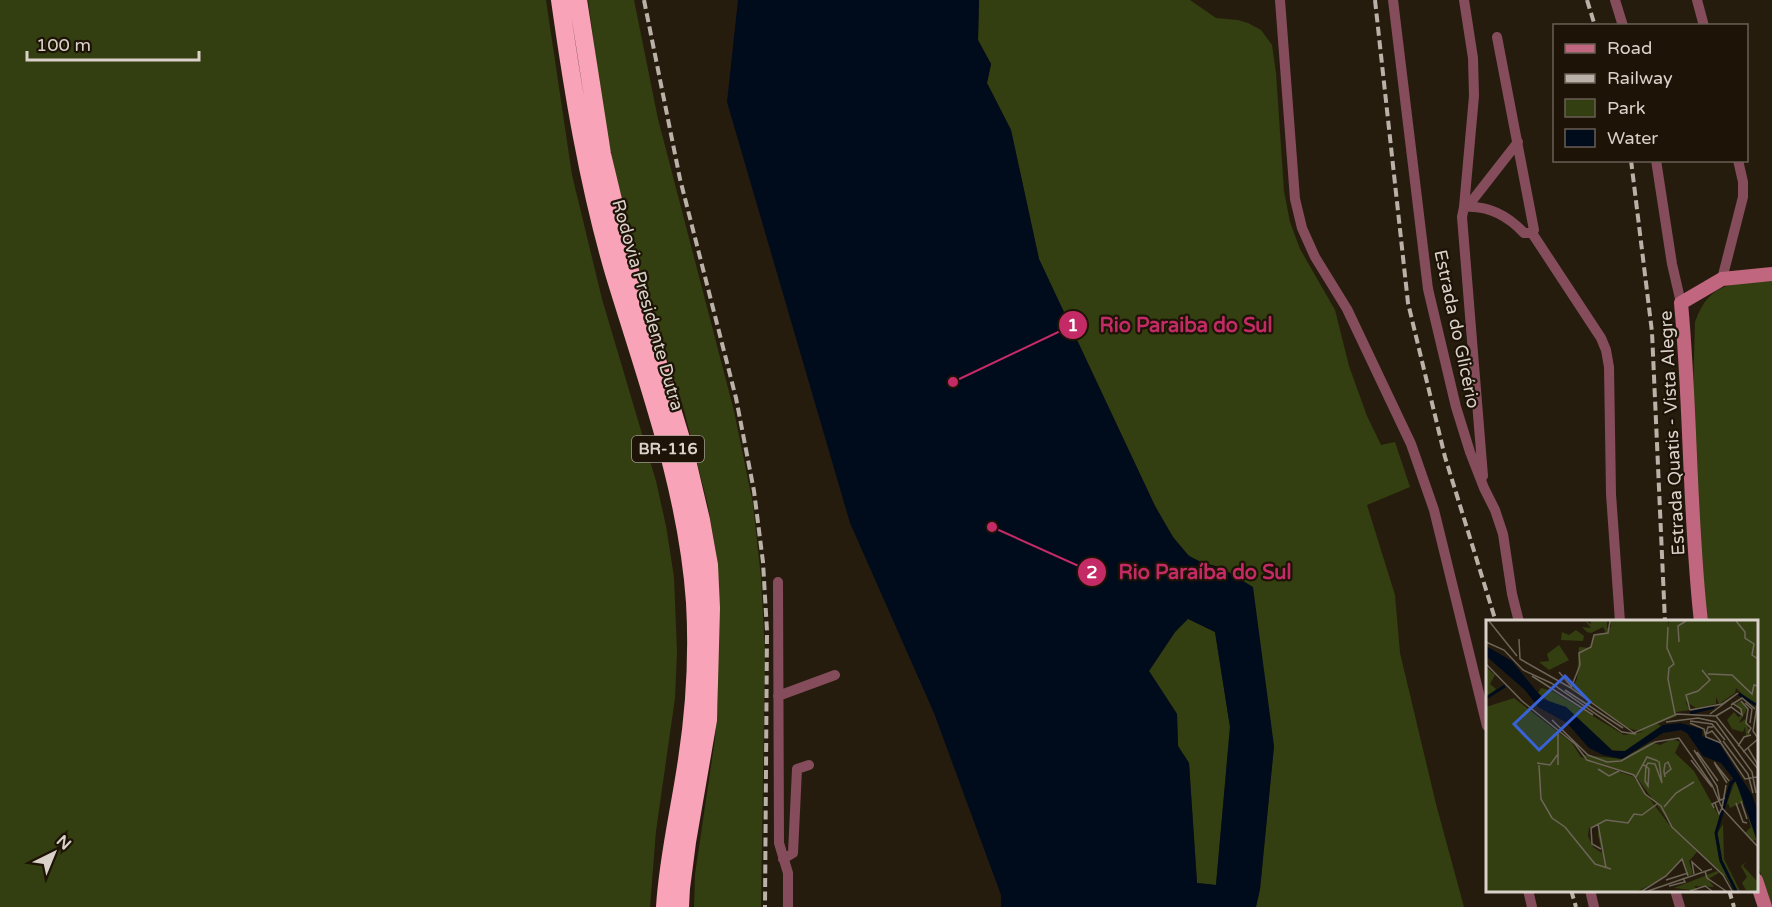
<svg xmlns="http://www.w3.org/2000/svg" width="1772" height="907" font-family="'Varela Round',sans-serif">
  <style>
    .green { fill: #333f10 }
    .water { fill: #000b1c; fill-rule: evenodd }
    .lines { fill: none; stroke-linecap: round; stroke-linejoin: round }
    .street { stroke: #854d5b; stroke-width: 10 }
    .secondary { stroke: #c0667f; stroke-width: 14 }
    .highway { stroke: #f8a3b7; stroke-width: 18 }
    .rail { stroke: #bab1a8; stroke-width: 4; stroke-dasharray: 9 4.5; stroke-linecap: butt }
    .labels { text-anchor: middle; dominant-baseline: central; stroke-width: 4.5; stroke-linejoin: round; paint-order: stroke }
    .shield { fill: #1d1306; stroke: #a1998f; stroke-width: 1.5 }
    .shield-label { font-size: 16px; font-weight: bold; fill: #dad2ca }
    .street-label { font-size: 18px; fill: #dad2ca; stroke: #1d1306 }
    .inset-river { fill: none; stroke: #000b1c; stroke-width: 3 }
    .inset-road { fill: none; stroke: #6e6559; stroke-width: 1.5 }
    .view { fill: #3962d6; fill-opacity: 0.15; stroke: #3962d6; stroke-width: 3 }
    .inset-edge { fill: none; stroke: #dad2ca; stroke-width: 3 }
    .leader { fill: none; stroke: #c42b66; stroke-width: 2 }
    .callout-dot { fill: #c42b66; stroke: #1d1306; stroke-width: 2 }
    .mark-label { font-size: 18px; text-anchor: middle; font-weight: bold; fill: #fff }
    .callout-label { font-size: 20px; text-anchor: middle; font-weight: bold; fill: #c42b66; stroke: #1d1306; stroke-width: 4.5; stroke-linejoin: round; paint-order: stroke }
  </style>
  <rect width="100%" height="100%" fill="#261c0e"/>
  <path class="green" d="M0,0H546L572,175L602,299L656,481L666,526L674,577L677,652L675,698L656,831L650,907H0Z
    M588,0H634L658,119L734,411L753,504L761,578L765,652L761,907H694L695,874L715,739L718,700V595L716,553L708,506L684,410L643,285L626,224L604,118Z
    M979,0H1190L1216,18L1238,20L1248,23L1261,30L1272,45L1276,73L1284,191L1290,222L1300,249L1335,310L1349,366L1367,416L1381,445L1395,442L1410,487L1367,505L1395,595L1400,653L1436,804L1464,907H1256L1260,889L1274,746L1222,568C1212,565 1200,563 1191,557C1176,547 1164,521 1155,506L1039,259L1011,130L987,83L991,64L978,40Z
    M1772,279V907H1771L1756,859V622H1707L1699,527L1693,392L1695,322C1710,280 1734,284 1772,279Z
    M1188,618L1215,632L1230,727L1216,885L1197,883L1189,763L1178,746L1177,714L1149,671L1175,632Z"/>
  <path class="water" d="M738,0H979L978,40L991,64L987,83L1011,130L1039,259L1155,506L1173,537L1189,556L1201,562L1222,568L1253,587L1274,746L1260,889L1256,907H1001V895L934,713L850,523L727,102ZM1188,619L1215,632L1230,727L1216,885L1197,883L1189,763L1178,746L1177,714L1149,671L1175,632Z"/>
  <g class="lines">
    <path class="street" d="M1280,0L1295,199L1302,228L1315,257L1347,309L1411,444L1434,510L1487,726
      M1393,0L1428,289L1456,407L1470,452L1484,488L1495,510L1503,534L1512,594L1519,622
      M1615,0L1623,26
      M1697,0L1704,26
      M1656,160L1672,264L1681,303
      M1468,206L1518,142
      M1464,207L1474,96L1473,58L1464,0
      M1532,233L1601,338L1606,350L1609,367L1611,494L1620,622
      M1722,279L1743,197V182L1738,160
      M1483,476L1462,217L1464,207C1488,205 1508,216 1524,233H1532L1534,230L1497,37
      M778,582L779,843L788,873V907
      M778,696L835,675
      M783,859L793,853L797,769L809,765
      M1528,890L1532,907
      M1590,890L1594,907
      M1675,890L1680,907"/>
    <path class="secondary" d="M1701,622C1689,516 1691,409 1681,303L1722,279L1772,274
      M1756,880L1765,907"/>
    <path class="highway" d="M560,0C573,92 588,184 614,273C647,382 687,488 695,602C698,655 695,708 687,760C680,809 668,857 665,907
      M578,0L602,154L630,271L685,452L701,520L709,565L711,608L708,720L687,842L681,888L680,907"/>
    <path class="rail" d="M644,0L680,179L736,398L754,491L763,562L767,631L765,907
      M1375,0L1408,303L1445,457L1496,622
      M1587,0L1595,26
      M1631,160L1652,332L1665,622
      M1571,890L1576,907
      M1729,890L1734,907"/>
  </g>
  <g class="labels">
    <rect class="shield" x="632" y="436" width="72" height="26" rx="4.5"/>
    <g class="shield-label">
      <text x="668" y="449">BR-116</text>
    </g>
    <g class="street-label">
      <text transform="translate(648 305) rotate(74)">Rodovia Presidente Dutra</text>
      <text transform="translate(1457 329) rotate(78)">Estrada do Glicério</text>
      <text transform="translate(1672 433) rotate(-93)">Estrada Quatis - Vista Alegre</text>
    </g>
  </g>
  <g transform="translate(1486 620)">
    <rect width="272" height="272" fill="#261c0e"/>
    <path d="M99,1L105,4V1H121V8L125,7L124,1H182V6L183,1H271V116L270,88L250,68L249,73L233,84L230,77V84L210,88L199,81L204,90L190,92L191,96L171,104L175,106L139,131L124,130L80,87L65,83L52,73L55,68L66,71L138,115L157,112L141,108L86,68L91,59L93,27L104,28L108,15L120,13L117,7L105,13L101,12L96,7L105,8ZM90,10L98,16L97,21L75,20L76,12L83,15ZM73,25L83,40L63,50L53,42L63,41L61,34ZM0,47L9,55L4,64L10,69L0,80ZM28,78L86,123L95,137L146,155L182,203L211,232L203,241L207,254L202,256L196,238L179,257L152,271H0V87ZM113,204L112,215L116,233L107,227L102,216L103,208ZM255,81L261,89L253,103L260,99L264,115L260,116L259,107L257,112L246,109L241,100L248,92L252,97L257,95L250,84ZM186,119L194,122L189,133L208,151L235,200L229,214L233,239L247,267L249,270L235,238L231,214L237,204L238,239L254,271L248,270L240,257L187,207L151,158L106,142L97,135L136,139L165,122L174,125ZM249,161L261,185L270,220L265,221L259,213L265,207L258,182L244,188L242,183L240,186ZM260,242L257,246L271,261V271L260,270L256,263L261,257L255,246ZM231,251L233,253L222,259L228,267L208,266L212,271L188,268Z" fill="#333f10" fill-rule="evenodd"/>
    <path d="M0,26L26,41L57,79L80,87L127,131H139L177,105L194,103L216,109V116L233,123L266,175L271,189V220L250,162L235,143L217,136L201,113L195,110L177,113L136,139L117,135L103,128L81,103L52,87L39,70L0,36Z" fill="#000b1c"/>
    <path class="inset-river" d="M253,74L270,85M0,78L19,66M204,93L228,87M250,271L235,241L230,213L245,163L250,159"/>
    <path class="inset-road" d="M3,1L31,36M124,1L122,13L108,15L105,27L93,33L94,45L85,68L148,113L191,94L230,96L272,149M250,1L259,12V18L268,24L266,35L272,39M182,7L181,28L188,44L183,48L182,59L189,94M33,19L34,39L85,68M0,22L18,30L37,50L65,63L136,112L150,114M193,22L192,6L200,1M0,44L36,81L89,124L101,140L148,155L159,174L175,186L186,207L237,255L246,271M73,52L85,66M222,54L246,55L266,74L268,65L272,66M46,56L107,95M79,70L137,108M272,80L267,111L272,118M255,81L262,89L260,103L265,108L262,113M259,83L266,89L264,103M245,85L256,78L269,89M204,90L236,84L252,73L224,94M204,90L200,75L212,71L224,60L216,50M230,96L245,87L256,95L255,89L246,83M66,100L102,135L121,142L135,141L169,122L193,118L226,165L236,188M204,101L226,104L239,120M180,102L212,98L230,102L266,152L270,173M204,103L218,109L220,117L235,123L259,159L271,157M227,107H222L220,114L226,111L235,122M72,112V145M237,121L262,154L267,173M252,126L258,117L265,115M262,128L272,145M208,130L231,166L234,181M211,132L232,161M257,132L272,119M205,140L226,167M228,142L243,161M51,143L64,145L72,134M229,144L241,163M53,145L55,179L66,198L79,207L109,244L125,249M157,145L160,146L163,149L162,166L159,161L160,146L162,143L169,144L176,163L173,141M112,149L123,156L133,151M179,154L185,149L182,142L179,144L178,150V152L179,157M150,157L161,137L172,141M255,181L261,199M229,183L233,194L236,188M250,183L257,202L261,203M178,187L190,173L208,162M228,188L226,184L239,178M236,188L272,227M236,188L240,165M112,204L120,248M115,229L106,224L105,208L120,200L142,203L148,194L156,195L171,184M219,251L221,258L240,271M208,254L206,242L216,251M180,260L202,253M183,266L199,262L197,258M156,271L180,256L196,239L202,256M162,271L226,249M204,271L219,266L226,271"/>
    <path class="view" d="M79,56L104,82L53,130L28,104Z"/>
    <rect width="272" height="272" class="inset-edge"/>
  </g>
  <path class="leader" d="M953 382L1073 325M992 527L1092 572"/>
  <g class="callout-dot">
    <circle cx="953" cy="382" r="6"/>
    <circle cx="992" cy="527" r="6"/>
    <circle cx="1073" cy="325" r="15"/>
    <circle cx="1092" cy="572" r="15"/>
  </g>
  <g class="mark-label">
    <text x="1073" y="331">1</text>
    <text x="1092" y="578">2</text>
  </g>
  <g class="callout-label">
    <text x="1186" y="332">Rio Paraiba do Sul</text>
    <text x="1205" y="579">Rio Paraíba do Sul</text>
  </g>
  <rect x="1553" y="24" width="195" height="138" fill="#1d1306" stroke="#695f54" stroke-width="1.5"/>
  <rect x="1565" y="44" width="30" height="9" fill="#c0667f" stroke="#695f54" stroke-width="1.5"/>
  <text x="1607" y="54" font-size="18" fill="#dad2ca">Road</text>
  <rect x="1565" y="74" width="30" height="9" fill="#bab1a8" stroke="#695f54" stroke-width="1.5"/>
  <text x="1607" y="84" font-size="18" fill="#dad2ca">Railway</text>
  <rect x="1565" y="99" width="30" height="18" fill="#333f10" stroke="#695f54" stroke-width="1.5"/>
  <text x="1607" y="114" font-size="18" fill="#dad2ca">Park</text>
  <rect x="1565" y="129" width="30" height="18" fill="#000b1c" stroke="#695f54" stroke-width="1.5"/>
  <text x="1607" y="144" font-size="18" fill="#dad2ca">Water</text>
  <g transform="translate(54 853) rotate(43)" stroke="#1d1306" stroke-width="4.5" paint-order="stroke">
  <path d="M0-4.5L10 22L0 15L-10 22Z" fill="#dad2ca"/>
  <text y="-9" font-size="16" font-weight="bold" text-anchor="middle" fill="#dad2ca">N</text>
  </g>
  <path d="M27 51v9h172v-9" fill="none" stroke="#dad2ca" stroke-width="3"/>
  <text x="36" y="51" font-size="18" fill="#dad2ca" stroke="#1d1306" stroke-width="4.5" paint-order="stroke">100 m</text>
</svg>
